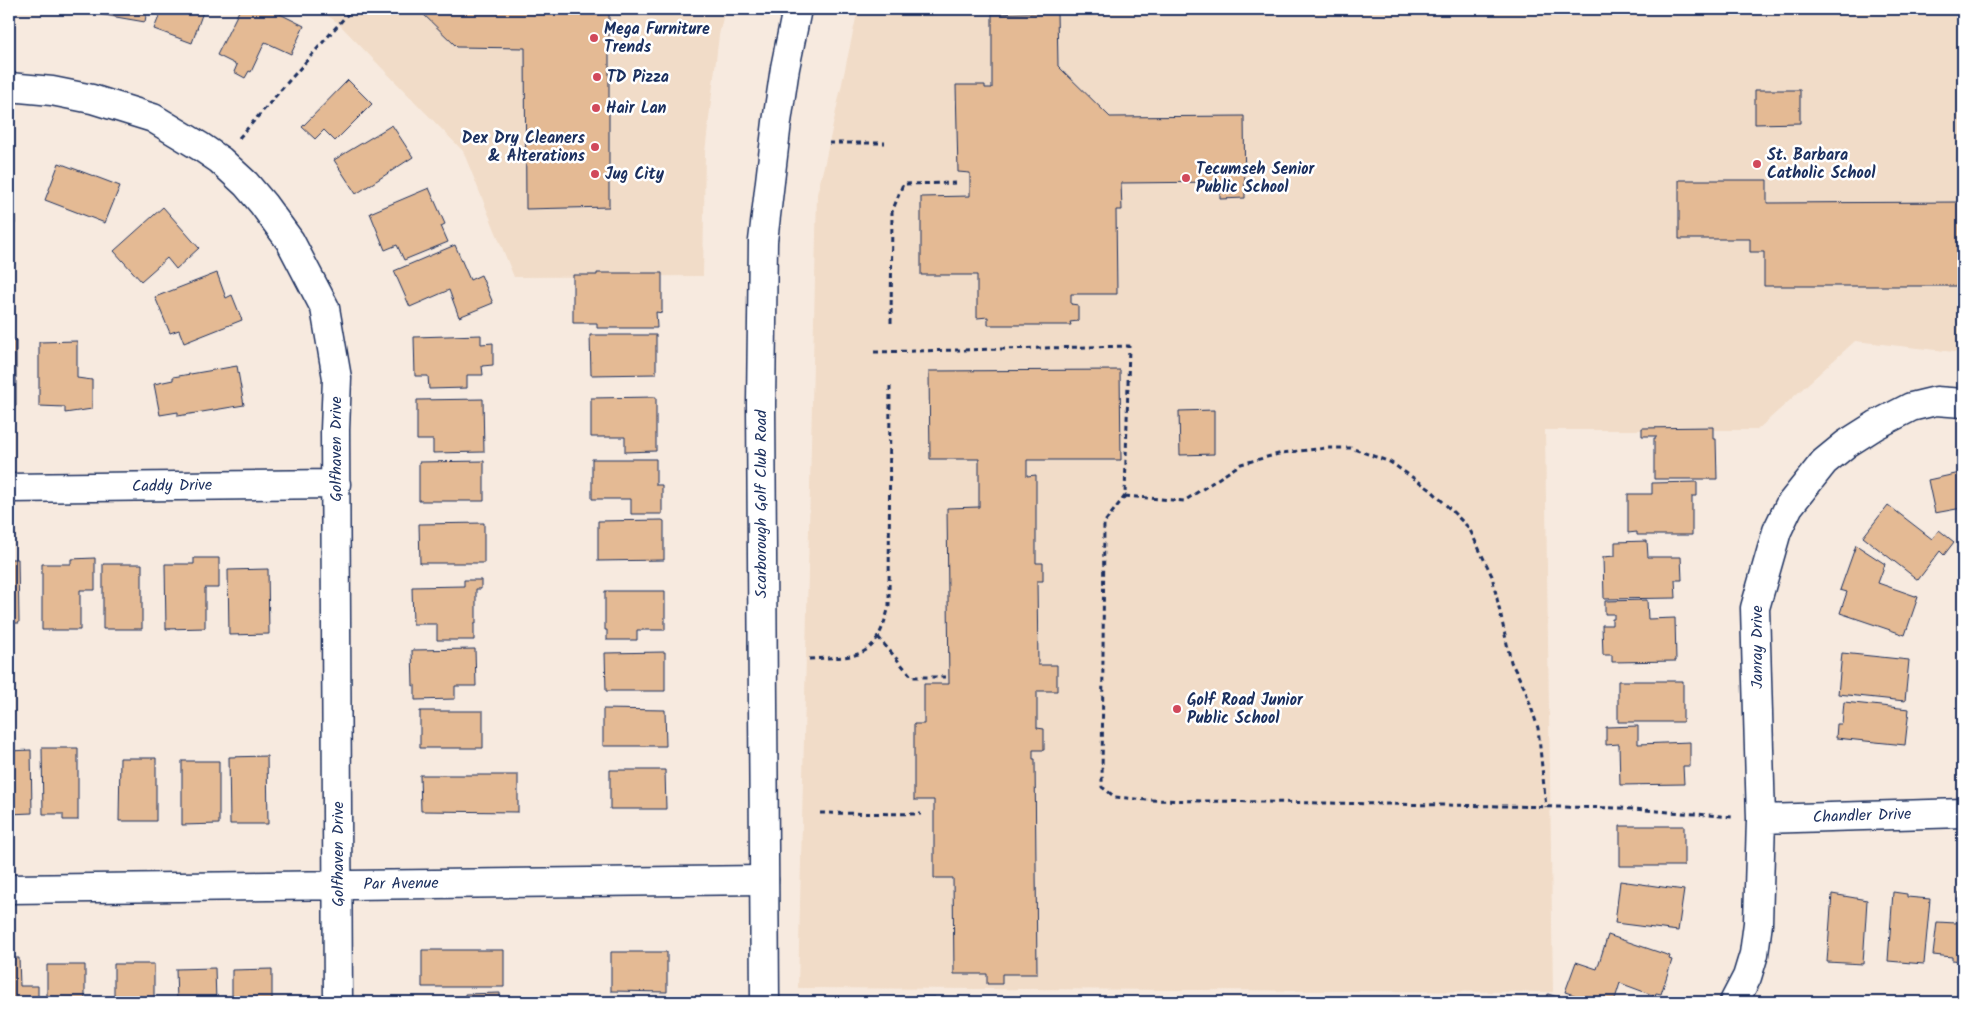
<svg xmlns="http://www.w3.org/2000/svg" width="1972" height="1011" font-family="Kalam,sans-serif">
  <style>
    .built { fill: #f1dcc8 }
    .building { fill: #e4ba94; stroke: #1b2f5e }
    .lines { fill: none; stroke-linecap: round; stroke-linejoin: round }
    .minor-casing { stroke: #1b2f5e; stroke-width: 31 }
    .tertiary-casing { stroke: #1b2f5e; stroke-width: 31 }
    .path { stroke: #1b2f5e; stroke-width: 3; stroke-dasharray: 5 4; stroke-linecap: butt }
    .minor { stroke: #fff; stroke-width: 28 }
    .tertiary { stroke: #fff; stroke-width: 28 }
    .poi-dot { fill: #d1495b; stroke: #fff; stroke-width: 2 }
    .labels { text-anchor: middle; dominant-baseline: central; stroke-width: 5; stroke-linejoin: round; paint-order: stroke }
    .poi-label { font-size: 16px; font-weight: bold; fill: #1b2f5e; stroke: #fff; text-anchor: start }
    .street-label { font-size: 16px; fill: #1b2f5e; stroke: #fff }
  </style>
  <rect width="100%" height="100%" fill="#f7eadf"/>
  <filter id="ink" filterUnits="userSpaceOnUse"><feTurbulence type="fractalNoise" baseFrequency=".02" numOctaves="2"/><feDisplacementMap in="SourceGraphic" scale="10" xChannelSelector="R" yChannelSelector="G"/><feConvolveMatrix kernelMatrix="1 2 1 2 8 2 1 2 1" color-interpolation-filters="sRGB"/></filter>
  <g filter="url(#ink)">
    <path class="built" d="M317,9H725L719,35L705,152L703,276L514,277L463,151L337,22Z
      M858,9H1963V353L1855,341L1757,430H1545L1553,992L798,988L817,194L825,162Z"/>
    <path class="building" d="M94,9H147L145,22L93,13Z
      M162,9H204L192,43L154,29Z
      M240,9H270L304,26L291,54L265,42L251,72L249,71L245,78L234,72L237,65L217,55Z
      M418,9H609V207L526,209L525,48L457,47Z
      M1057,12L1058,66L1110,117L1244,116L1245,198L1220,199V182L1121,183L1122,210H1116L1117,294H1071V304L1078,305V321L1070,322L1071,325H988V317L977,318V275H921V197L970,196V173L958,172L956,85H985V88H992V14Z
      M348,80L372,104L335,141L324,130L315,139L302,127Z
      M1755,90H1800V123L1755,124Z
      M392,125L413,157L356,194L334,160Z
      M9,160H14L15,224L9,225Z
      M59,163L120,186L105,223L45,200Z
      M1679,180H1767V203L1963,202V286H1764V252H1750V239H1679Z
      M429,188L445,224L441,226L448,242L404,260L397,245L385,250L370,213Z
      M163,207L199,248L176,269L167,258L141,281L114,251Z
      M455,245L470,280L481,275L493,303L459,317L449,290L410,307L394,271Z
      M217,273L226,298L232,295L242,320L184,343L179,330L170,333L155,297Z
      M597,273H662V313L656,312L657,328H597V323H573V275H597Z
      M481,335V344L493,343V365L482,366L483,375H467V388L429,389L428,376H415L414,337Z
      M590,335H656V374L591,375Z
      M16,341V406H9V342Z
      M77,341V378L92,380V409L65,413V407L39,406V342Z
      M237,366L244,405L178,416V412L160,415L154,384L173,380V377Z
      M1120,370L1121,460H1027V476L1036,475V563H1043V581H1037L1038,665H1057V691H1037V728L1044,729V750H1033V759H1035L1037,974H1002V984H987V974H954L953,878H934V800H914V724H924V684H949L947,508L979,507V459H930L929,371Z
      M656,397V451L625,452V437H591V398Z
      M483,399L484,452L433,453V440H417V400Z
      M1214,410V454L1180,455L1179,411Z
      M1713,427V439H1716L1717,479H1654V438H1656V436H1642V428Z
      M592,459H656V485H662V514H631V499H592Z
      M484,461V501H419V462Z
      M1960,473L1962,481H1963V515L1962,508L1935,513L1928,480Z
      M1697,482V496H1692V535H1637V532L1628,533V494H1652V483Z
      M1888,505L1932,539L1939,530L1954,542L1944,555L1940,551L1918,580L1863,537Z
      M662,520L664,521V560L598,561V521Z
      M484,523V563H420L419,524Z
      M1647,541L1648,557H1681L1682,580H1675L1676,598L1604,599L1603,557L1615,556V542Z
      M1856,545L1885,564L1878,583L1918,597L1905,635L1840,613L1847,592L1840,590Z
      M95,558V590H80V630H42V564H71V559Z
      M194,558H219V588H205V628L166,629L165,564H194Z
      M9,559H18L19,623H9Z
      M103,564H142V629H103Z
      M268,569L269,634L229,635L228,570Z
      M464,580H481V589H476V624H474V640H437V624H413L412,587L464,586Z
      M605,591H665V630H637V640H607V630H605Z
      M1647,600L1648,619L1675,618L1676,661L1612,662V655H1603L1602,625H1612V619H1614V614H1605V601Z
      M475,649L476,686H455V699L415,700V685L413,686L412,650Z
      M665,652V691H606L605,653Z
      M1842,653L1909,660L1905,701L1838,694Z
      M1618,681H1683V722H1618Z
      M1844,702L1909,709L1905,745L1836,738L1837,724H1842Z
      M603,709L665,710L666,746H603Z
      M420,711H483V748H420Z
      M1963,711V728L1959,727Z
      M1638,726V744L1690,742V766H1683L1684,784L1620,785L1619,744L1606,745V727Z
      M42,748H78V820H63V814H43Z
      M31,750L32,813L9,814V751Z
      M267,756L268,824H230L229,757Z
      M120,758H156V821H119Z
      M182,761H219V824L182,825Z
      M610,770H665L666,809H610Z
      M420,775H518V812L421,811Z
      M1620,826H1684V866H1620Z
      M1620,881L1684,890L1678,931L1615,923Z
      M1893,892L1907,894V897L1930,899L1924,964L1888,961Z
      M1959,892L1963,893V961L1952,960V957L1933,955L1937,922L1956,923Z
      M1832,894L1867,900L1863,964L1827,962Z
      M1608,935L1670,956L1669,959L1672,960L1661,994L1656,993L1655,996L1620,983L1614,1002H1595L1565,992L1576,962L1597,969Z
      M422,950H504V987H422Z
      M611,952H667V992L611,991Z
      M9,958H19L20,986H38V1002H9Z
      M114,964H154V1002H114Z
      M47,965H85V1002H47Z
      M215,968L216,1002H177L176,969Z
      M272,969V1002H232V970Z
      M500,993V1002H465V994Z
      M1548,994L1574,1002H1545Z
      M895,997H935V1002H895Z"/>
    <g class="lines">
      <defs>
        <path id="minor" d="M9,87L52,91L92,99L153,118L201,147L220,160L246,184L263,204L290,241L325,308L337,378L335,430L338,1002
          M9,488L336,484
          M1761,819L1963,813
          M9,889L764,880
          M1734,1002L1747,977L1754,954L1758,923L1761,819L1755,608L1777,531L1789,506L1824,462L1846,444L1876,425L1911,407L1936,401L1963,403"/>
        <path id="tertiary" d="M765,1002L761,404L763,241L777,122L785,68L797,9"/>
      </defs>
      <use href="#minor" class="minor-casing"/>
      <use href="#tertiary" class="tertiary-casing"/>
      <path class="path" d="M239,138L352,9
        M829,143H885
        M891,323L892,212L903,184L958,183
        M874,352L1129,346L1125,496L1104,523L1102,787L1115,797L1147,800L1620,808L1733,817
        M1125,496L1184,501L1241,464L1282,453L1327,448H1351L1390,462L1431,490L1469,528L1492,576L1511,662L1525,689L1538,728L1546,807
        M878,637L912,677H949
        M809,659C860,656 875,661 889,606L890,384
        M820,813L921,814"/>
      <use href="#minor" class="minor"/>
      <use href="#tertiary" class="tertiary"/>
    </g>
  </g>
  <g class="poi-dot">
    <circle cx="594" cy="38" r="5"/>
    <circle cx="597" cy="77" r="5"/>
    <circle cx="596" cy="108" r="5"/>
    <circle cx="595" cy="147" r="5"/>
    <circle cx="1757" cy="164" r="5"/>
    <circle cx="595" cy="174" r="5"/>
    <circle cx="1186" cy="178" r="5"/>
    <circle cx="1177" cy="709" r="5"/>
  </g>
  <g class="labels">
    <g class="poi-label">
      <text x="604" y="29">Mega Furniture<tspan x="604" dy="18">Trends</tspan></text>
      <text x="607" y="77">TD Pizza</text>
      <text x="606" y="108">Hair Lan</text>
      <text x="585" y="138" text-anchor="end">Dex Dry Cleaners<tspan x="585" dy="18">&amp; Alterations</tspan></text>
      <text x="1767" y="155">St. Barbara<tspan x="1767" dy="18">Catholic School</tspan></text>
      <text x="1196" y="169">Tecumseh Senior<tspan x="1196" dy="18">Public School</tspan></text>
      <text x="605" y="174">Jug City</text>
      <text x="1187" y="700">Golf Road Junior<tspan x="1187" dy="18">Public School</tspan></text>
    </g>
    <g class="street-label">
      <text transform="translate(336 449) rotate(-90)">Golfhaven Drive</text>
      <text transform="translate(172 486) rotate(-1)">Caddy Drive</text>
      <text transform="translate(761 504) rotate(-90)">Scarborough Golf Club Road</text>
      <text transform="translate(1757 647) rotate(-90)">Janray Drive</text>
      <text transform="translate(1862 816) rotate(-2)">Chandler Drive</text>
      <text transform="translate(338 854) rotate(-90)">Golfhaven Drive</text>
      <text transform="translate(401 884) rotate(-1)">Par Avenue</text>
    </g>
  </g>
  <rect width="1972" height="1011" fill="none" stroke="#fff" stroke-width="30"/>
  <rect x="15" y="15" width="1942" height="981" fill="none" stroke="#1b2f5e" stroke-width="2" filter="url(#ink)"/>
</svg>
